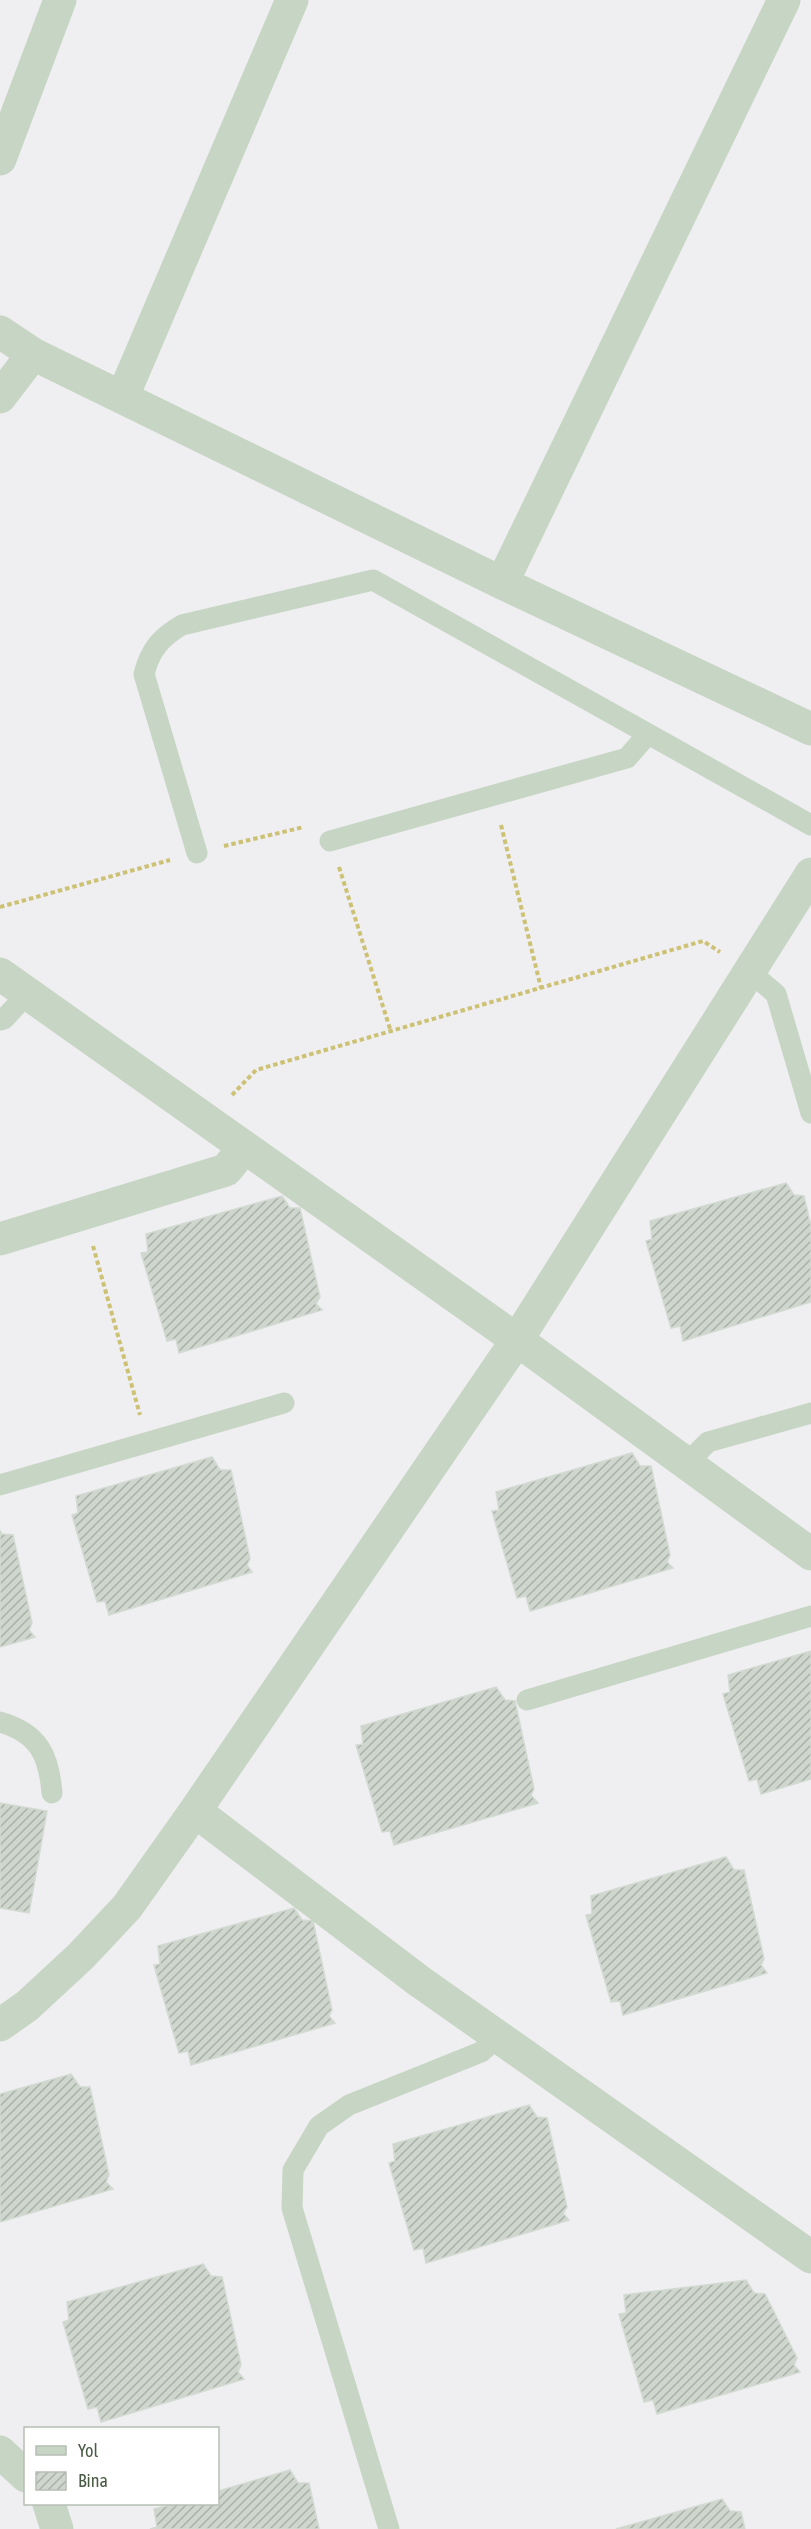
<svg xmlns="http://www.w3.org/2000/svg" width="811" height="2529" font-family="'Asap Condensed',sans-serif">
  <style>
    .building { fill: url(#building-hatch); stroke: #d2dad2; stroke-width: 1.5 }
    .lines { fill: none; stroke-linecap: round; stroke-linejoin: round }
    .path { stroke: #cdc173; stroke-width: 4; stroke-dasharray: 4.5 3; stroke-linecap: butt }
    .lane { stroke: #c7d6c4; stroke-width: 21 }
    .street { stroke: #c7d6c4; stroke-width: 33 }
  </style>
  <defs>
    <pattern id="building-hatch" width="6" height="6" patternUnits="userSpaceOnUse" patternTransform="scale(1.5)"><rect width="6" height="6" fill="#ced6ce"/><path d="M-1 1l2-2M0 6l6-6M5 7l2-2" fill="none" stroke="#a9b1a9"/></pattern>
  </defs>
  <rect width="100%" height="100%" fill="#efeef1"/>
  <path class="building" d="M786,1183L794,1195L804,1196L811,1226V1302L683,1341L680,1326L671,1328L646,1241L652,1239L650,1221Z
    M282,1196L290,1208H300L320,1297L316,1304L322,1310L179,1353L176,1339L167,1341L141,1253L148,1252L146,1234Z
    M632,1453L640,1466H651L670,1555L667,1562L673,1568L530,1611L526,1596L517,1598L492,1511L499,1510L496,1492Z
    M212,1457L220,1470H231L250,1559L247,1565L252,1572L109,1615L105,1601L97,1602L72,1515L78,1513L76,1496Z
    M0,1531L2,1534L13,1535L32,1623L29,1630L35,1637L0,1647Z
    M811,1651V1779L761,1794L757,1779L749,1781L723,1694L730,1692L728,1675Z
    M496,1687L505,1700L515,1701L534,1789L531,1795L538,1803L394,1845L390,1831L382,1832L356,1745L363,1744L361,1726Z
    M0,1803L47,1811L29,1913L0,1908Z
    M726,1857L734,1870H744L764,1959L761,1965L767,1973L623,2015L620,2001L611,2002L586,1915L592,1914L591,1896Z
    M294,1908L302,1920L313,1921L332,2010L329,2016L335,2023L191,2065L188,2051L179,2053L154,1965L160,1964L158,1946Z
    M71,2074L80,2087H90L109,2175L106,2182L113,2189L0,2222V2094Z
    M529,2105L537,2117L547,2118L567,2207L563,2213L569,2220L426,2263L423,2248L414,2250L389,2163L395,2161L393,2144Z
    M203,2264L211,2276L222,2277L241,2365L238,2372L244,2379L101,2422L97,2407L88,2409L63,2322L69,2320L67,2302Z
    M746,2280L754,2293L765,2294L797,2358L794,2365L800,2372L657,2414L653,2400L644,2402L619,2314L626,2313L624,2295Z
    M290,2470L298,2483H309L319,2529H150L157,2527L154,2509L174,2504H218V2491Z
    M722,2499L730,2511L741,2512L745,2529H616Z"/>
  <g class="lines">
    <path class="path" d="M501,825L541,988
      M224,846L304,827
      M339,867L391,1032
      M0,907L170,860
      M232,1095L256,1070L703,941L720,952
      M93,1246L140,1415"/>
    <path class="lane" d="M330,841L627,758L648,734
      M197,853L144,674C150,650 161,637 182,625L373,580L811,825
      M750,972L776,994L811,1113
      M0,1020L4,1019L28,993
      M687,1463L708,1442L811,1413
      M0,1485L284,1403
      M527,1700L811,1616
      M0,1722C39,1733 49,1756 52,1793
      M389,2529L292,2208L293,2170L319,2126L349,2105L481,2052L497,2038"/>
    <path class="street" d="M0,159L60,0
      M0,332L33,354L502,583L811,729
      M123,396L292,0
      M0,397L33,354
      M502,583L784,0
      M0,974L517,1340L811,1554
      M0,1239L226,1170L244,1148
      M195,1811L419,1981L811,2257
      M0,2025L27,2006L81,1956L127,1907L195,1811L517,1340L811,874
      M0,2452L26,2476
      M49,2504L57,2529"/>
  </g>
  <rect x="24" y="2427" width="195" height="78" fill="#ffffff" stroke="#b7beb5" stroke-width="1.5"/>
  <rect x="36" y="2446" width="30" height="9" fill="#c7d6c4" stroke="#b7beb5" stroke-width="1.5"/>
  <text x="78" y="2457" font-size="18" fill="#4a5c46">Yol</text>
  <rect x="36" y="2472" width="30" height="18" fill="url(#building-hatch)" stroke="#b7beb5" stroke-width="1.5"/>
  <text x="78" y="2487" font-size="18" fill="#4a5c46">Bina</text>
</svg>
